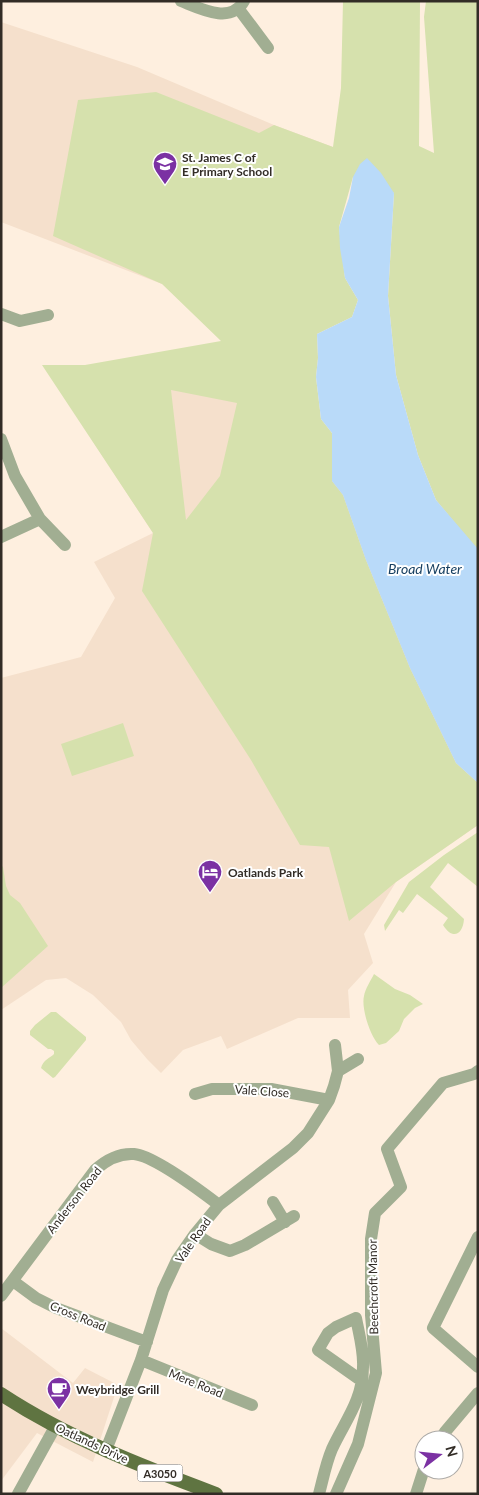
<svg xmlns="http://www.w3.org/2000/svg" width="479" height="1495" font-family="Lato,sans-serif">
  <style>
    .built { fill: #f5e0cc }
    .green { fill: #d6e1ad; fill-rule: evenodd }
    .water { fill: #b9daf9 }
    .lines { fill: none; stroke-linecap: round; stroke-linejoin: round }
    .minor { stroke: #a1ae92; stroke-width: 12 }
    .primary { stroke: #5f7441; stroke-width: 14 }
    .labels { text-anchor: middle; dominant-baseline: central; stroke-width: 4; stroke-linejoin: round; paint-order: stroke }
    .shield { fill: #fff; stroke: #706b67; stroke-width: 1 }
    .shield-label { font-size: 11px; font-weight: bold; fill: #322c26 }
    .poi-label { font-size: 12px; font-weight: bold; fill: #322c26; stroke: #fff; text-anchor: start }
    .street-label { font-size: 12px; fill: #322c26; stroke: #fff }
    .water-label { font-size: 14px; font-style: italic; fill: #184062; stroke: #fff }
  </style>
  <rect width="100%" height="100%" fill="#feefdf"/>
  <path class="built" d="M1,22L137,67L274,125L333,147L162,284L1,222Z
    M305,388L456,763L478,783V825L396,882L364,934L373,963L348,990L350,1018H298L227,1049L221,1036L183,1050L161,1073L147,1059L131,1040L121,1022L93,995L66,978L46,980L1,1010V678L81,657L115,598L94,562L153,533L92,440L171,390Z
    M1,1328L73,1383L85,1368L118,1385L93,1462L37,1433L1,1481Z"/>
  <path class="green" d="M343,1H420L419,146L434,153L424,17L426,1H478V551L436,500L418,455L396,375L388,296L394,193L353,177L339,227L345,278L358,300L352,317L317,334L318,358L316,377L321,419L332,433V481L343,495L366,560L410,668L456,763L478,783V825L396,882L349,921L329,847L300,845L251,760L142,591L153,533L42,365H85L221,341L162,284L53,236L78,100L156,92L259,133L274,125L333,147L341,88ZM171,390L237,403L220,476L186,520Z
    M123,723L134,756L72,776L61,744Z
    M478,832V887L448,863L430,887L464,919C463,934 453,941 443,925L448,918L417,894L403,913L399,910L385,931L384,925L409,882L444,855Z
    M1,865L3,867L6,886L10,895L20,903L48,946L1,988Z
    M374,974L395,989L410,995L423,1004L415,1008L404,1019L399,1031L386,1043L379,1045C370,1036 361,1008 364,996C365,989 371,980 374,974Z
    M51,1012H56L86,1037V1040L55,1077L53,1078L41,1068C43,1060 50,1058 54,1054V1051L51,1049H48L30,1035V1031L35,1025Z"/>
  <path class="water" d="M367,158L381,173L394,193L388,296L396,375L418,455L436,500L478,549V783L456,763L410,668L366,560L343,495L332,481V433L321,419L316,377L318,358L317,334L352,317L358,300L345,278L340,248L339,227L349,198L353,177L360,164Z"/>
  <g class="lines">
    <path class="minor" d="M181,1C199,8 231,25 244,1
      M238,8L268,48
      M1,314L20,321L48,315
      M1,439L15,476L40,519
      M1,537L40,519L65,545
      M338,1071L358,1059
      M195,1094L212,1089H271L329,1100
      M273,1202L285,1222
      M195,1234L211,1244L230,1251L245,1245L294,1216
      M478,1237L433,1328L478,1367
      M13,1281L36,1298L56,1308L147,1342
      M1,1296L95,1170C106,1160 119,1153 134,1154C154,1156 202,1192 219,1205
      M141,1360L252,1405
      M440,1440L445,1432L478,1393
      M106,1450L141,1360L163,1290L177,1260L195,1234L219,1205L293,1148L308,1133L329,1100L334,1086L338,1071L335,1045
      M18,1494L55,1427
      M319,1494C323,1479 326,1463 332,1449C345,1421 363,1400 363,1367C364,1351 359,1334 356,1318L336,1327L328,1333L318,1350L362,1381
      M336,1494L358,1444L376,1373L371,1315V1239L375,1213L401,1187L387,1149L443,1083L474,1074L478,1071
      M416,1494L424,1469"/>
    <path class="primary" d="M1,1394C68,1438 141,1466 216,1494"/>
  </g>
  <defs>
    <symbol id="school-pin" viewBox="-11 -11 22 30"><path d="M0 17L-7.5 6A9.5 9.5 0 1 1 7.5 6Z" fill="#7b31a3" stroke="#fff"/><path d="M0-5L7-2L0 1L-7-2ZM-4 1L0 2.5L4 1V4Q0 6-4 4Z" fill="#fff"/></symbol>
    <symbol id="hotel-pin" viewBox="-11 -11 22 30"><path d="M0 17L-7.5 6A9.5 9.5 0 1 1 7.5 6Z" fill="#7b31a3" stroke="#fff"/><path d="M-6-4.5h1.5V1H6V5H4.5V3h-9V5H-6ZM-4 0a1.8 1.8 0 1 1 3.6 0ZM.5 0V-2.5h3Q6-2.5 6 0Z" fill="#fff"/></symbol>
    <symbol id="cafe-pin" viewBox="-11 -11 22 30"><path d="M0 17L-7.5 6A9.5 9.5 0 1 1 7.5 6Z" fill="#7b31a3" stroke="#fff"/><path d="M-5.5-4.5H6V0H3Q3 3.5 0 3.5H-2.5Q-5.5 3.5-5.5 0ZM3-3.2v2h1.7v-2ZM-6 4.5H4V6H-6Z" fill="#fff"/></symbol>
  </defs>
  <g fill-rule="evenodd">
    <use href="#school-pin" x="151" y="150" width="28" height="38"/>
    <use href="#hotel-pin" x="196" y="858" width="28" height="38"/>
    <use href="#cafe-pin" x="45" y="1375" width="28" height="38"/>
  </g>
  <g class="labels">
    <rect class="shield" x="137.5" y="1464.5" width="45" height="17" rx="4"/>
    <g class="shield-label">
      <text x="160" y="1473">A3050</text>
    </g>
    <g class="poi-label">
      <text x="182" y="157">St. James C of<tspan x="182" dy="14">E Primary School</tspan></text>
      <text x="228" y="872">Oatlands Park</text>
      <text x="76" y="1389">Weybridge Grill</text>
    </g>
    <g class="street-label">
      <text transform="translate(262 1091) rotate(4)">Vale Close</text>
      <text transform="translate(74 1200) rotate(-52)">Anderson Road</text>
      <text transform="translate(193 1240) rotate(-55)">Vale Road</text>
      <text transform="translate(373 1287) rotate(-91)">Beechcroft Manor</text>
      <text transform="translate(78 1316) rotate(22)">Cross Road</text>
      <text transform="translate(196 1383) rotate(22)">Mere Road</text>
      <text transform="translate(92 1443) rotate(25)">Oatlands Drive</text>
    </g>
    <g class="water-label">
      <text x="425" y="568">Broad Water</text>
    </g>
  </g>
  <rect width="479" height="1495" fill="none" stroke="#322c26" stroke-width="5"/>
  <g transform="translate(439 1455) rotate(74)"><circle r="24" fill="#ffffff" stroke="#adaba8"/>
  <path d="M0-4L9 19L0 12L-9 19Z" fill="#7b31a3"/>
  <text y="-8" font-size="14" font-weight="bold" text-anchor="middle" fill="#322c26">N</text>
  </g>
</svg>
